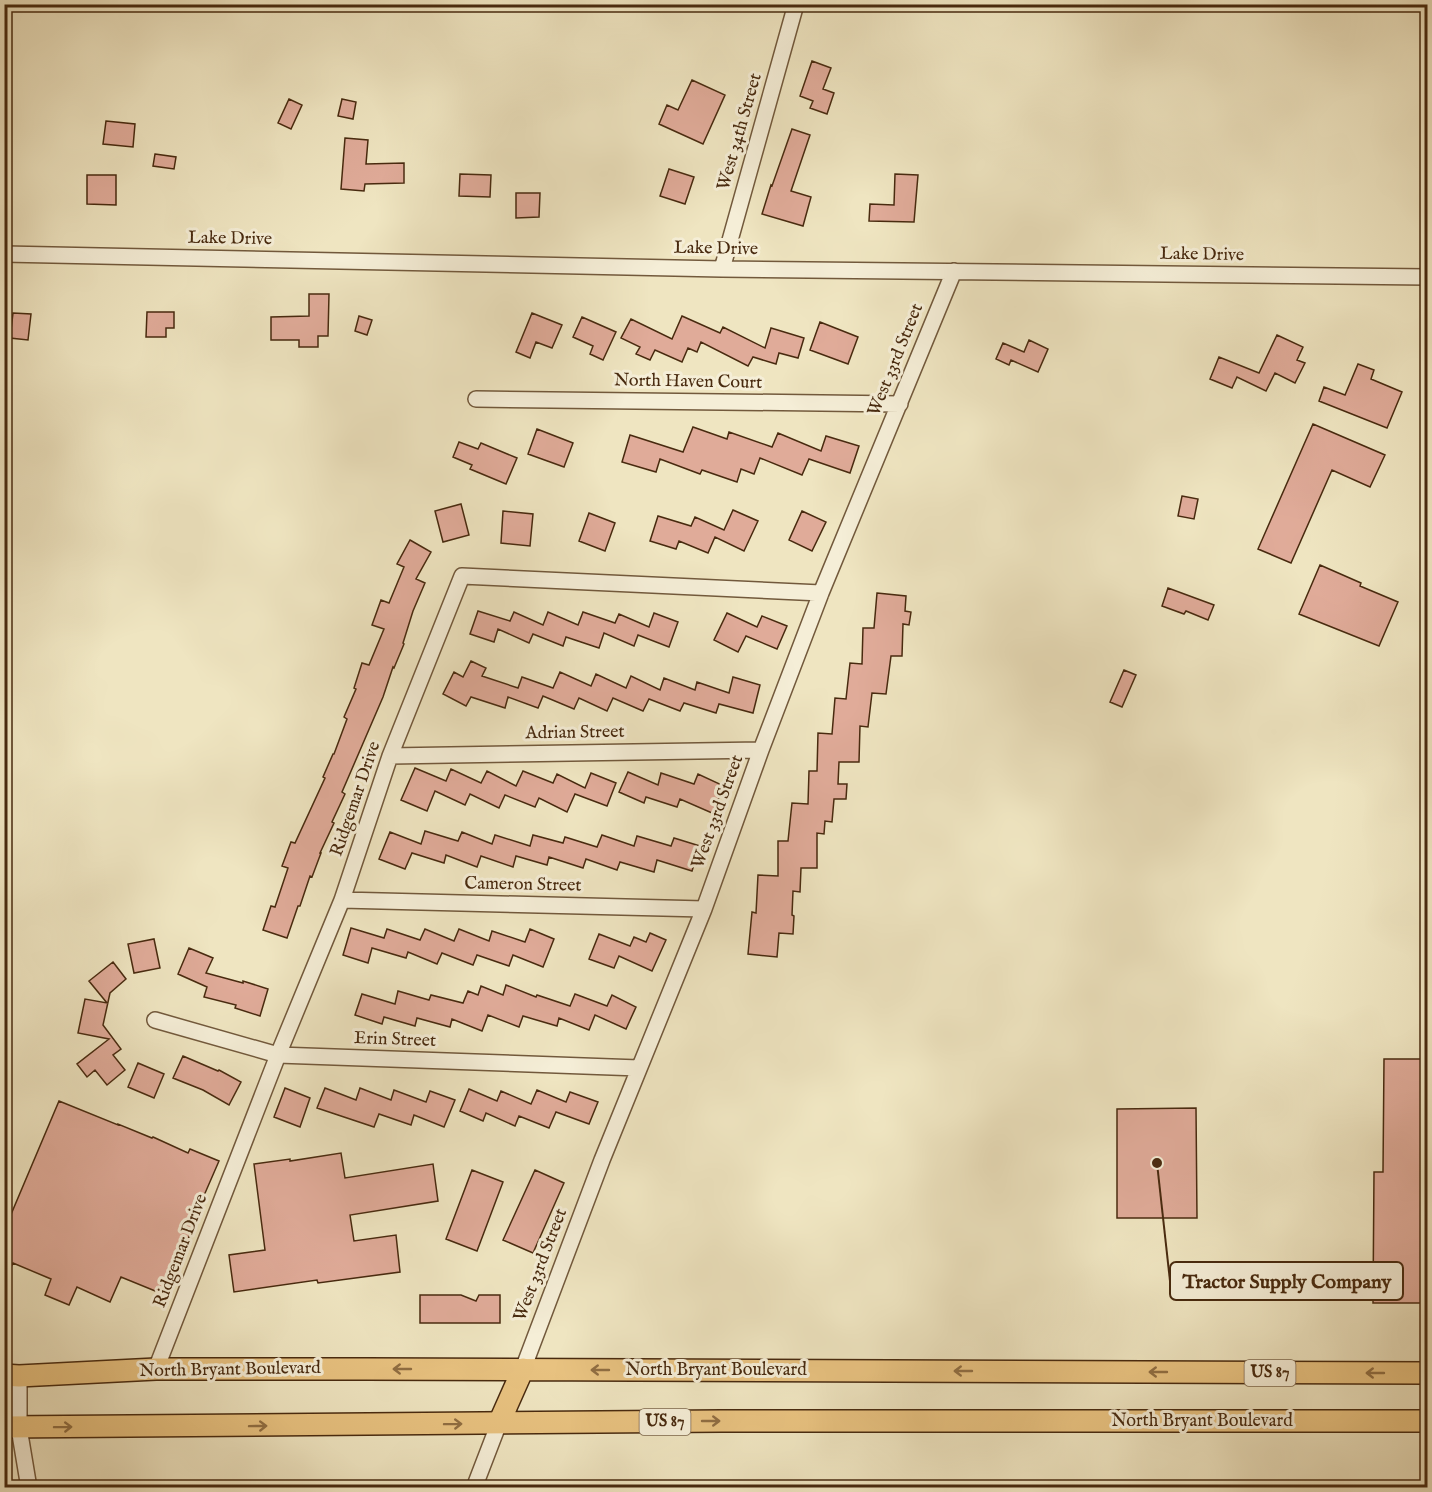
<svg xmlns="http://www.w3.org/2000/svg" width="1432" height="1492" font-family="'IM FELL English',serif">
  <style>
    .building { fill: #e0ab99; stroke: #482a0f; stroke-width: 1.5 }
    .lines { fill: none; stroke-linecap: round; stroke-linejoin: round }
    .minor-casing { stroke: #72593c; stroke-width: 18 }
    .highway-casing { stroke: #482a0f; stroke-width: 24 }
    .minor { stroke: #f5eed7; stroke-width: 15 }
    .highway { stroke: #e8c280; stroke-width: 21 }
    .oneway { stroke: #906e42 }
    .labels { text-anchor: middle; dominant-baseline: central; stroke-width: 6; stroke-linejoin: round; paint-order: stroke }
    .shield { fill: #f5eed7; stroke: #7c654b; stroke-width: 1.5 }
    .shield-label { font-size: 16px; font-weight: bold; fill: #482a0f }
    .street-label { font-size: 18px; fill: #482a0f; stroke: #f5eed7 }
    .leader { fill: none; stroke: #482a0f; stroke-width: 2 }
    .callout-dot { fill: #482a0f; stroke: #f5eed7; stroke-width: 2 }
    .callout { fill: #f5eed7; stroke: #482a0f; stroke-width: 2 }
    .callout-label { font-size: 20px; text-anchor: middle; font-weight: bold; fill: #482a0f }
  </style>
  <rect width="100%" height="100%" fill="#efe5c1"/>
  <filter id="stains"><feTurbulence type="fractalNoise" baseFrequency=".00333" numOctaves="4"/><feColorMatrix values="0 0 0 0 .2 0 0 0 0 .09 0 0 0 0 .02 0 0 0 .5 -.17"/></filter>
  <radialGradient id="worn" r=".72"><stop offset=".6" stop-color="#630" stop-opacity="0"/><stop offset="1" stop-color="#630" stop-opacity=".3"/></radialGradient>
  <path class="building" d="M812,61L831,68L823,89L834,93L827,114L810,108L813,101L800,96Z
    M692,80L725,95L703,144L659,124L667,105L678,110Z
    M289,99L302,105L291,129L278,123Z
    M342,99L356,102L353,119L338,116Z
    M106,121L135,124L133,147L103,144Z
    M792,129L810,135L791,191L811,197L803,226L762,214L771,185L772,186Z
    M345,138L368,140L366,164L404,163V183L365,184L364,191L341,189Z
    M155,154L176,157L174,169L153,166Z
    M669,169L694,177L685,204L660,196Z
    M460,174L491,175L490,197L459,196Z
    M895,174L918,175L914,222L869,221L870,204L894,205Z
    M87,175H116V205L87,204Z
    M516,193H540L539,217L516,218Z
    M309,294H329L328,336H318V347H299V340H271V317L309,316Z
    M147,312H174V328H166V337H146Z
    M13,313L31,314L28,340L10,338Z
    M532,313L562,325L552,348L536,342L530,358L516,352Z
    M359,316L372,320L367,335L355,331Z
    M682,316L720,333L723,327L765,348L771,328L804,338L798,358L779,353L776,364L753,357L748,366L701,342L697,352L688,348L682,362L655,350L650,360L636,354L640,347L621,338L631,319L672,339Z
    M582,317L616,332L603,360L590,354L593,346L573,337Z
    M820,322L858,337L848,364L810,350Z
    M1277,335L1303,347L1297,360L1305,363L1295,383L1275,373L1266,391L1237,377L1232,388L1210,379L1219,357L1259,373Z
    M1029,340L1048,349L1038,372L1011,360L1009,365L996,359L1003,343L1024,352Z
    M1358,364L1374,370L1371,379L1402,392L1387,428L1319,401L1324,387L1345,395Z
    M1313,424L1385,455L1370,487L1332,470L1291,563L1258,549Z
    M693,427L727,439L729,432L772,447L778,433L821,451L826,436L859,446L850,473L809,459L802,475L760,458L754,474L741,469L737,482L702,470L700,474L660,459L656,472L622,462L630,435L683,452Z
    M537,429L573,443L564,467L528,454Z
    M459,442L478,449L481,443L517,458L506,484L470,469L472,465L453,457Z
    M1182,496L1198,499L1194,519L1178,516Z
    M461,504L469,535L443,542L435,511Z
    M733,510L758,521L744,551L715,537L708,553L679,541L676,549L650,541L658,516L691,526L695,517L724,530Z
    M503,511L533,514L530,546L501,543Z
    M802,511L826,522L812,551L789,540Z
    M589,513L615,523L605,551L579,541Z
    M410,540L431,552L416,579L425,583L413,611L403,643L404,644L394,668L393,667L383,697L342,792L345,794L332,822L334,823L320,853H321L312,877L310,876L300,906H298L287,938L263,930L271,906L275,907L288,868L282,866L291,842L295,843L325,778L323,777L333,754H334L347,719L344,717L356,689L354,688L362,663L369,665L384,629L372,625L381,600L389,603L404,567L397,564Z
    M1320,565L1361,583L1360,586L1398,602L1379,646L1299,614Z
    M1168,588L1214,605L1208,620L1186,611L1184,614L1162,606Z
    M877,593L906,596L905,611L911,612L909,625L903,624L902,656H891L886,694L872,693L868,727L860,726L859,762H839L838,784H847L846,799H834L832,822L825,821L824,834L817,833V868H801L800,892L793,891L792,915L794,916L793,934L779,933L777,957L748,954L752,912L756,913L758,875L778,876V841H788L792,803L808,804L809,771H817L818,733L832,734L835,698L846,699L850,663L862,664L863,628H874Z
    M478,611L510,621L514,612L543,625L548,612L578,625L583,612L615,623L619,614L649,627L654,613L678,622L669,647L638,635L634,646L604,633L599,648L566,637L563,646L533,634L529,643L498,629L494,642L470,634Z
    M727,613L757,627L762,616L787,626L777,649L746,636L738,652L714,640Z
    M471,661L486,668L482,676L518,688L522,677L553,688L560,672L591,686L596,674L626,688L631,676L660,690L664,678L695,690L697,682L729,693L733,677L760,685L753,713L719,704L716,713L684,703L680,711L649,699L643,711L613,698L607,711L579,698L574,709L543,696L538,708L508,697L505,708L471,697L466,706L443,694L454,672L463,677Z
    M1124,670L1136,675L1122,707L1110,702Z
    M415,768L446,781L451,769L481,783L487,771L516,786L523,771L553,783L557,774L585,788L591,773L616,783L607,806L575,794L567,812L539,798L535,807L505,795L499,808L470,794L465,805L435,791L427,811L401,800Z
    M628,772L658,785L661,773L694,784L698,774L724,786L712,813L680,799L677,807L646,797L644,803L619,792Z
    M425,831L458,841L462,832L492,844L495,835L530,846L533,835L563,843L565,837L597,847L602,835L634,846L637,836L671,846L674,838L700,846L692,871L657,860L654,872L620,862L617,870L586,859L583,868L549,857L547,865L516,856L513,867L481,856L477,867L446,855L444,863L412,853L405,869L379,859L390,832L421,844Z
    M351,928L384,938L387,929L420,940L425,929L454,941L459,929L489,941L492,931L525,942L530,929L554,939L543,967L513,955L509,966L477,955L473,965L442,953L437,964L408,952L406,958L372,948L368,963L343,955Z
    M650,933L666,940L652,971L619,956L614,968L589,959L599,934L630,946L634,937L646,942Z
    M154,939L160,968L134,973L128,944Z
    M189,948L213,958L206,973L243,983V981L268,989L260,1016L235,1008L236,1005L204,997L207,987L178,974Z
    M113,962L126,979L110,993L103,1025L121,1049L113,1055L125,1070L107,1085L95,1070L87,1077L77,1064L109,1039L78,1033L85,999L107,1003L89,981Z
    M506,985L536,997L537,995L570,1006L575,994L607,1006L612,995L636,1007L626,1029L595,1015L589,1030L559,1018L557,1026L523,1016L519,1027L488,1015L482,1031L452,1019L450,1027L417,1018L415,1026L384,1017L382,1024L355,1015L362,994L395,1004L398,991L429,1000L431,995L463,1003L468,991L478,995L481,986L503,995Z
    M183,1056L218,1071L219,1070L241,1082L229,1105L203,1090L173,1078Z
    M1384,1059H1428V1303H1373L1374,1172H1383Z
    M138,1063L164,1074L154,1098L128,1087Z
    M285,1088L310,1098L300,1127L274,1117Z
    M325,1088L356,1100L360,1088L391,1100L394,1090L426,1102L430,1091L455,1100L444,1127L414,1115L411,1125L379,1114L374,1127L317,1108Z
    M469,1089L497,1101L501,1091L531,1104L537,1090L566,1102L570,1092L598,1102L589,1124L556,1112L549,1128L519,1116L515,1126L486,1113L483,1121L460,1111Z
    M59,1101L118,1125V1124L152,1138L153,1137L188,1153L190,1149L219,1161L199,1207L200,1208L182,1255L165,1295L121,1277L110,1302L77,1287L69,1305L45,1295L51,1279L13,1263L4,1282V1231Z
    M1196,1108L1197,1218H1117V1109Z
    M341,1153L345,1178L433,1164L438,1201L350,1215L354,1241L396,1235L400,1272L318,1283L317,1280L234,1292L229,1255L265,1250L254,1164L290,1159V1161Z
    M472,1170L503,1182L477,1251L446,1239Z
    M535,1170L564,1183L533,1253L503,1240Z
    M420,1295H461L476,1301L479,1295H500V1323H420Z"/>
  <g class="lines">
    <defs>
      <path id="minor" d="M4,254L722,269L1428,277
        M722,269L796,4
        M476,399L900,404
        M390,756L761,750
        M342,900L704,909
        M155,1020L278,1055L639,1068
        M156,1369L278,1055L342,900L390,756L462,576L821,593
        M523,1369L602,1160L704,909L761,750L821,593L954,271
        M19,1376V1428L29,1488
        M474,1488L499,1423"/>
      <path id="highway" d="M4,1375L19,1376L156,1369H366L1428,1373
        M499,1423L523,1369
        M4,1427L721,1421H1428"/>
    </defs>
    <use href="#minor" class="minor-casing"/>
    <use href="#highway" class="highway-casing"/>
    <use href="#minor" class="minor"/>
    <use href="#highway" class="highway"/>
  </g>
  <defs><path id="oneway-shaft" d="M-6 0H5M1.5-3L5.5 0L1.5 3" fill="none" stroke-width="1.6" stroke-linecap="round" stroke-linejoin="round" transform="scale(1.5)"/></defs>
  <g class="oneway">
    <use href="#oneway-shaft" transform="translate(402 1369) rotate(-180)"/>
    <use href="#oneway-shaft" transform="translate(600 1370) rotate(-180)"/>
    <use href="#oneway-shaft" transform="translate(963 1371) rotate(-180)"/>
    <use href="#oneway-shaft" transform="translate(1158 1372) rotate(-180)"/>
    <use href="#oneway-shaft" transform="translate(1375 1373) rotate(-180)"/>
    <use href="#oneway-shaft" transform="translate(711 1421)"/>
    <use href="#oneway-shaft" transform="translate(453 1424) rotate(-1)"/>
    <use href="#oneway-shaft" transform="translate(258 1426) rotate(-1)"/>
    <use href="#oneway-shaft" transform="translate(63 1427) rotate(-1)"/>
  </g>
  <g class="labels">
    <g class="shield">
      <rect x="1244.5" y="1360" width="51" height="26" rx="4.5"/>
      <rect x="639.5" y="1409" width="51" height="26" rx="4.5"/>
    </g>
    <g class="shield-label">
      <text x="1270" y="1373">US 87</text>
      <text x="665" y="1422">US 87</text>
    </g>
    <g class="street-label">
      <text transform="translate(740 132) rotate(-74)">West 34th Street</text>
      <text transform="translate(230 239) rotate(1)">Lake Drive</text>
      <text transform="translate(716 249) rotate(1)">Lake Drive</text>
      <text transform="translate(1202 255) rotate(1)">Lake Drive</text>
      <text transform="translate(896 360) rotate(-68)">West 33rd Street</text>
      <text transform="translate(688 382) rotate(1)">North Haven Court</text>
      <text transform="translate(575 733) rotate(-1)">Adrian Street</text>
      <text transform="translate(356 799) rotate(-71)">Ridgemar Drive</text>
      <text transform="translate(718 812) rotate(-70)">West 33rd Street</text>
      <text transform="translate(523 885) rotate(1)">Cameron Street</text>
      <text transform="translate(395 1040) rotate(2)">Erin Street</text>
      <text transform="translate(181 1251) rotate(-69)">Ridgemar Drive</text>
      <text transform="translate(541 1265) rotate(-69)">West 33rd Street</text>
      <text transform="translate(230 1370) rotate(-1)">North Bryant Boulevard</text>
      <text x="716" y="1370">North Bryant Boulevard</text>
      <text x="1202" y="1421">North Bryant Boulevard</text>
    </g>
  </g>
  <path class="leader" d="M1157 1163L1170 1281"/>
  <circle class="callout-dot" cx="1157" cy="1163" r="6"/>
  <rect class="callout" x="1170" y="1262" width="233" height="38" rx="6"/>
  <g class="callout-label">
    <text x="1287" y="1288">Tractor Supply Company</text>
  </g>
  <rect width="1432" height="1492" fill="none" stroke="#efe5c1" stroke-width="24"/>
  <rect x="6" y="6" width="1420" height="1480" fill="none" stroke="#482a0f" stroke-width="3"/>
  <rect x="12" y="12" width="1408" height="1468" fill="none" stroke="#482a0f" stroke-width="1.5"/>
  <rect width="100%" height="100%" filter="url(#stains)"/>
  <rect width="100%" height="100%" fill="url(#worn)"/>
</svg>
